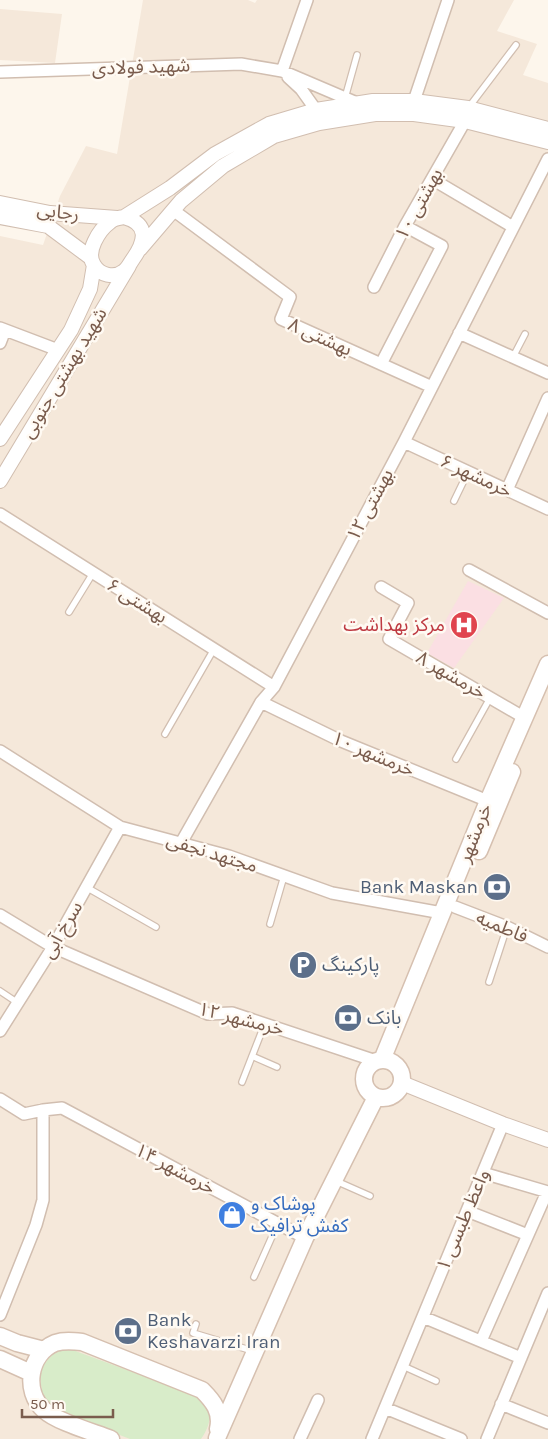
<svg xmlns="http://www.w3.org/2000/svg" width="548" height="1439" font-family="Karla,'Noto Sans Arabic',sans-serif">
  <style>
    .residential { fill: #f5e8da }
    .medical { fill: #fbdfe3 }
    .grass { fill: #d8ecc9 }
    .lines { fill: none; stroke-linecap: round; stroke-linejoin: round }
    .service-casing { stroke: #d1beb0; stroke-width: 8 }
    .minor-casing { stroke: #d1beb0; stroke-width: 14 }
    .tertiary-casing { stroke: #d1beb0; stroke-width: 16 }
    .secondary-casing { stroke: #d6c0b0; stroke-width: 19 }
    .service { stroke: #fff; stroke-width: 5.5 }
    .minor { stroke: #fff; stroke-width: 11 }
    .tertiary { stroke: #fff; stroke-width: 14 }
    .secondary { stroke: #fff; stroke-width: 16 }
    .labels { text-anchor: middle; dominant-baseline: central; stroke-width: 5; stroke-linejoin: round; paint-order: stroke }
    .street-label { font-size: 19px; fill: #7a5c4d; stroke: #fffaf3 }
    .health-label { font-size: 19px; fill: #be3a42; stroke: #fffaf3; text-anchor: end }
    .service-label { font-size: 19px; fill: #4e5e75; stroke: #fffaf3; text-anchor: start }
    .shop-label { font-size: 19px; fill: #366cbe; stroke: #fffaf3; text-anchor: start }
  </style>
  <rect width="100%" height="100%" fill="#fdf6ec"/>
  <path class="residential" d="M143,0H248L255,3L257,0H514L497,31L537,44L523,75L548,83V1439H0V236L43,245L60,196L86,146L117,154Z
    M0,9L62,14L55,63L0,60Z"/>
  <path class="medical" d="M468,581L504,598L454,668L427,653Z"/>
  <path class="grass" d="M70,1349L200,1397C202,1400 206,1404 208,1407C213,1417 207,1431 201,1439H130L55,1410L46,1400L42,1392L40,1377L44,1364L52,1355L62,1350Z"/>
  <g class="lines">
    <defs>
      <path id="service" d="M345,98L357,55
        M469,107L516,45
        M513,357L525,334
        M454,501L468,472
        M69,612L93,573
        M165,734L214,649
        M456,759L490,698
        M86,887L156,927
        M270,924L284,876
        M489,982L507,927
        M0,991L18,1003
        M252,1056L277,1067
        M242,1082L265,1023
        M336,1181L370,1196
        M254,1277L278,1223
        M196,1324L193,1333L253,1351
        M403,1366L436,1381"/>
      <path id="minor" d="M282,71L307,0
        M0,72L241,64L282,71L357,103
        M288,77L301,89L316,110
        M414,101L448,0
        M432,179L513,227
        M173,210L290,297L281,319L432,387
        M374,287L405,226L465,121
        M0,328L58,350
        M459,333L548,373
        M0,343L5,330
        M381,364L442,246L405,226
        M404,442L548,509
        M507,490L548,398
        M0,514L274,687
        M469,570L548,613
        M381,587L408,603L389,639L525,718
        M261,702L341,741L488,801
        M0,751L120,827L229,856L332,893L442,913
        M181,843L261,702L274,687L404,442L548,159
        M455,907L507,927L548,947
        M0,915L53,947L208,1014L232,1013L376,1061
        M0,1031L53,947L120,827
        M0,1099L24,1114L43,1110L62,1108L305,1238
        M483,1173L548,1192
        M467,1211L528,1235
        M0,1315L36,1225L43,1200V1110
        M423,1317L521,1358
        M481,1341L547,1192
        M501,1404L548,1423
        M385,1408L461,1439
        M300,1439L318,1400
        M372,1439L503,1124
        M487,1439L548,1293"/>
      <path id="tertiary" d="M0,203L50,213L117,218
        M0,217L48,226L91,258
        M124,217L170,188L215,154L269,124L316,110L373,101H414L468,108L548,129
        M124,217C150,224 145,242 133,259C130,263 128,268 124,271C114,279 100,275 94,265C85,252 99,230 110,222C114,218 119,218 124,217Z
        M140,249L181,201L223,166L274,136L319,123L375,114H414L465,121L548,142
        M0,439L71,330L90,289L94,265
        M0,481L129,266
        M402,1083L503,1124L548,1140"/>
      <path id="secondary" d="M479,851L512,772
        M364 1079a19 19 0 1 1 38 0a19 19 0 1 1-38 0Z
        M382,1060L488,801L548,664
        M0,1336L17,1343L44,1350
        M0,1359L31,1373
        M217,1438L305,1238L376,1097
        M111,1439C93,1432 57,1422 44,1410C23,1391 29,1354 55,1343C64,1340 73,1341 82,1342L202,1390C213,1401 222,1412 218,1429"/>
    </defs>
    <use href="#service" class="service-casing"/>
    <use href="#minor" class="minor-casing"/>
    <use href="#tertiary" class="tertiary-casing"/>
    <use href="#secondary" class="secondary-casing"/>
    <use href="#service" class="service"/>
    <use href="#minor" class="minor"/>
    <use href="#tertiary" class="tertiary"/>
    <use href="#secondary" class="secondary"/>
  </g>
  <defs>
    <symbol id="hospital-disc" viewBox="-11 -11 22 22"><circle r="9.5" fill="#e0444e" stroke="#fffaf3"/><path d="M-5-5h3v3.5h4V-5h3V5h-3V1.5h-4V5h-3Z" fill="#fff"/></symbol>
    <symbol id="bank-disc" viewBox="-11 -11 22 22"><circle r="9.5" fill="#5c6f8a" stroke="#fffaf3"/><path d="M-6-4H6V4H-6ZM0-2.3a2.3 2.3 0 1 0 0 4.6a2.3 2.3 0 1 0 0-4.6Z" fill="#fff"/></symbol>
    <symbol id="parking-disc" viewBox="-11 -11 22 22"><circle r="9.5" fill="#5c6f8a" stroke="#fffaf3"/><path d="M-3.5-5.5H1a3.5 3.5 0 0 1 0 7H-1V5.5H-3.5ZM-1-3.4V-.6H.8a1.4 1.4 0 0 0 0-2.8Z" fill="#fff"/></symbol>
    <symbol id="shop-disc" viewBox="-11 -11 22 22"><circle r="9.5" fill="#3f7fe0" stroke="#fffaf3"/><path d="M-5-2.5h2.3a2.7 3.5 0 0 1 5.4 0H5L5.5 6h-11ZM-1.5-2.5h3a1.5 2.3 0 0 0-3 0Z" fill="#fff"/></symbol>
  </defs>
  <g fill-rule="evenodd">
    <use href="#hospital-disc" x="448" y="609" width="32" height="32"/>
    <use href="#bank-disc" x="481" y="871" width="32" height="32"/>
    <use href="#parking-disc" x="287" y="949" width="32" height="32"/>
    <use href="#bank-disc" x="332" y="1002" width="32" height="32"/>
    <use href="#shop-disc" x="216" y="1199" width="32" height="32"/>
    <use href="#bank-disc" x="112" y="1315" width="32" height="32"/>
  </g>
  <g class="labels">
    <g class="street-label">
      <text transform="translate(141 67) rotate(-2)">شهید فولادی</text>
      <text transform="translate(419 204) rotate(-61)">بهشتی ۱۰</text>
      <text transform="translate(58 212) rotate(7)">رجایی</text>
      <text transform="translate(320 337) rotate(24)">بهشتی ۸</text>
      <text transform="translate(64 373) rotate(-59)">شهید بهشتی جنوبی</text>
      <text transform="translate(476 476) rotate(25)">خرمشهر ۶</text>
      <text transform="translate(370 505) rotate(-62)">بهشتی ۱۲</text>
      <text transform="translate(137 601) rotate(32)">بهشتی ۶</text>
      <text transform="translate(451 675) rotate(30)">خرمشهر ۸</text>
      <text transform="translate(373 754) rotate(23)">خرمشهر ۱۰</text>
      <text transform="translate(475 833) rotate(-68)">خرمشهر</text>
      <text transform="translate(212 853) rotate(17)">مجتهد نجفی</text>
      <text transform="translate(502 927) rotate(23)">فاطمیه</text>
      <text transform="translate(62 930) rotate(-60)">سرخ آبی</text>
      <text transform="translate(241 1019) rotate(14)">خرمشهر ۱۲</text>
      <text transform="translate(175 1169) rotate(28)">خرمشهر ۱۴</text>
      <text transform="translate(463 1220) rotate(-67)">واعظ طبسی ۱</text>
    </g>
    <g class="health-label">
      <text x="445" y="625">مرکز بهداشت</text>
    </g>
    <g class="service-label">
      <text x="478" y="887" text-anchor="end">Bank Maskan</text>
      <text x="322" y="965">پارکینگ</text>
      <text x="367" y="1018">بانک</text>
      <text x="147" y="1320">Bank<tspan x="147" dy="22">Keshavarzi Iran</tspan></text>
    </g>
    <g class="shop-label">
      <text x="251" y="1204">پوشاک و<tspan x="251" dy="22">کفش ترافیک</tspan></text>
    </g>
  </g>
  <path d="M22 1409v8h91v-8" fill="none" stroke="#7a5c4d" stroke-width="2.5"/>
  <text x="30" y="1409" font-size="15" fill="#7a5c4d" stroke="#fffaf3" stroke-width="4" paint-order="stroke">50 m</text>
</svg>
